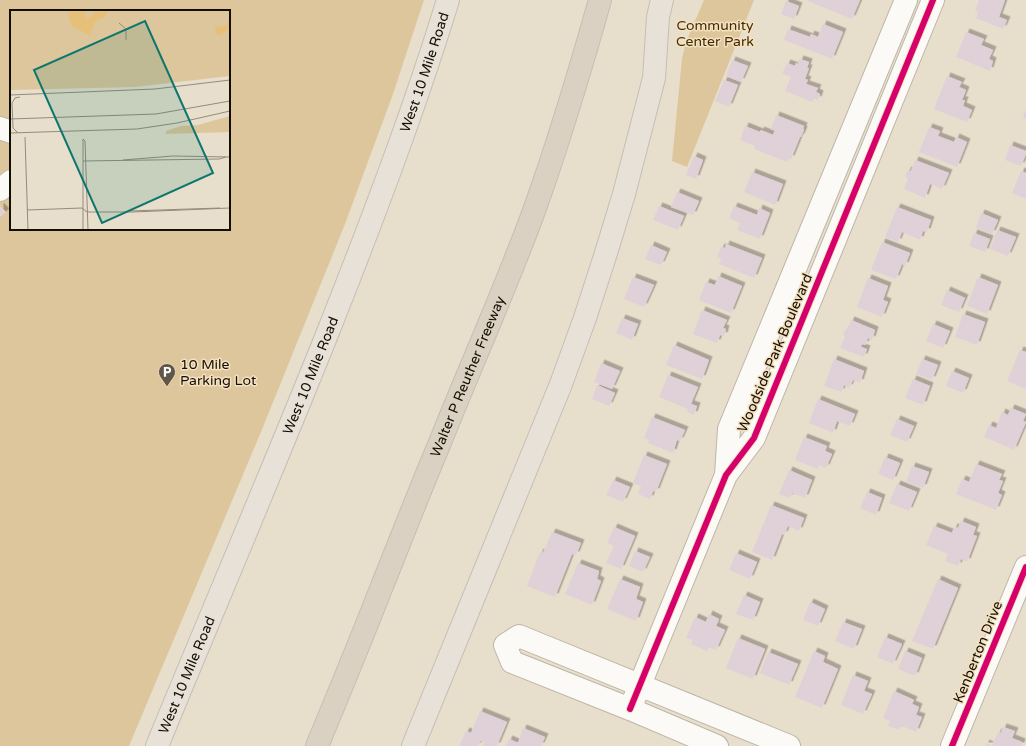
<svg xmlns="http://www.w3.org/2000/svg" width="1026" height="746" font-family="'Varela Round',sans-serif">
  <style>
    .green { fill: #dec69c; fill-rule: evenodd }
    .building { fill: #e0d1d9; filter: url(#shadow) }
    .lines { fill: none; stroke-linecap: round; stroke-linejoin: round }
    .minor-casing { stroke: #bdb5a7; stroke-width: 24 }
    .major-casing { stroke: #c4beb6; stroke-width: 24 }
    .highway-casing { stroke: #c4beb6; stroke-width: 24 }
    .minor { stroke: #fcfaf7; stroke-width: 22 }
    .major { stroke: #e7e1d7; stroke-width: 22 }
    .highway { stroke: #dad1c2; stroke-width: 22 }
    .cycleway-casing { stroke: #f4e1c0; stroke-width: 8 }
    .cycleway { stroke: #d6006c; stroke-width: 6 }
    .labels { text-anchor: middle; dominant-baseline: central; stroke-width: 3; stroke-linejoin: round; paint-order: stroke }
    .park-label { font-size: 14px; fill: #402c02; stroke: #f4e1c0 }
    .street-label { font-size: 14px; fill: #150e04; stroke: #f4e1c0 }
    .poi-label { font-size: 14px; fill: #150e04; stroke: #f4e1c0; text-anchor: start }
    .inset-road { fill: none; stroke: #948b7c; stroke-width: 1 }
    .view { fill: #0f766e; fill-opacity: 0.15; stroke: #0f766e; stroke-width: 2 }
    .inset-edge { fill: none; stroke: #150e04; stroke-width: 2 }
  </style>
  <defs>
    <filter id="shadow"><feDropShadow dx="3.5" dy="-3.5" stdDeviation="0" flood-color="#0004"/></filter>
  </defs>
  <rect width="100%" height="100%" fill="#e8decc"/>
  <path class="green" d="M0,0H424L393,94L345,224L263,427L129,746H0ZM11,11H229V229H11Z
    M704,0H754L687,167L672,161L682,59L686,42Z"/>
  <path class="building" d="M809,0H860L852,19L808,1Z
    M979,0H1005L999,17L1007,20L1003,29L976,18L978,12L975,11Z
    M786,1L799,6L794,19L781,14Z
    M823,24L843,32L832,59L784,40L788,29L810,37L811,34L818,37Z
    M966,32L984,39L981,45L993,50L989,59L993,61L990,71L956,57Z
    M800,59L809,62L807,68H809L805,79L808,80L806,84L818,88L816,92L820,94L818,100L814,98L812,102L785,91L791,77L782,74L787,63L795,66L796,63L798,64Z
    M732,60L748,66L741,82L726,76Z
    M947,76L962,82L959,87L966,90L962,100H965L963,106L972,110L967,122L934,109Z
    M724,80L738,85L729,107L715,101Z
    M1026,109V119L1023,117Z
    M776,115L804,126L803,129L804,130L801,137H800L791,159L789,158L787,162L754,149L755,146L740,140L745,126L760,132L761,130L773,135L775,130L771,129Z
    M929,127L940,131L938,136L954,142L956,137L967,142L957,167L919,152Z
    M1010,145L1026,151V154L1021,166L1005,160Z
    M694,156L703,160L696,179L686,175Z
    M915,160L949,173L942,189L930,184L925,198L904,189L908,178L905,176L908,170L911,171Z
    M1021,171L1026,173V199L1012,193Z
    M752,172L783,184L775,205L744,192Z
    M677,192L699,201L693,215L671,207Z
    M0,206L6,212L0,217Z
    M659,206L684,216L678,230L653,220Z
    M734,206L757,215L759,208L770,213L760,239L737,230L740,223L729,218Z
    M897,207L931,220L927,232L923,231L920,240L902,232L898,242L885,237Z
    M981,213L998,220L992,234L976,228Z
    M997,230L1016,237L1008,256L990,249Z
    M974,233L990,239L985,252L969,246Z
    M882,242L910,253L905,266L902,264L896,279L871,270Z
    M726,244L762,258L754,278L719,264L721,259L717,257L721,247L725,248Z
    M651,245L667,252L661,265L645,259Z
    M718,276L742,286L731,313L699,300L706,282L715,285Z
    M633,277L654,285L644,307L624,299Z
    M978,277L998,285L987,314L967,306Z
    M868,278L888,286L883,300L888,302L882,317L857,307Z
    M947,290L965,298L959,312L941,305Z
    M702,310L727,320L723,328L726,329L724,336L720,335L717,343L693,334Z
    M963,314L985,322L977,345L955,337Z
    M622,318L638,324L632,340L616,333Z
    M851,320L875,330L872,340L868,338L865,345L862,344L861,347L867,349L864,357L840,348L845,336L843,335L845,330H847Z
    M933,324L950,331L943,348L926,341Z
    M674,345L709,360L702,379L666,365Z
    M1020,350L1026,352V389L1007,381Z
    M834,359L864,371L860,383L853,380L849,388L844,385L841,392L824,386Z
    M922,359L938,365L932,380L916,374Z
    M601,363L620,371L612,389L594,382Z
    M952,371L969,378L963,393L946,386Z
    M668,375L698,387L691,404L697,406L694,415L687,412L688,409L659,397Z
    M913,379L930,386L923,405L905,398Z
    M597,385L615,393L609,406L592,399Z
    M818,399L855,414L850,426L837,421L833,433L809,423Z
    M1011,408L1026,414L1023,421L1026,422L1014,450L984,437L989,425L996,428L1002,412L1008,415Z
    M652,417L685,430L680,441L677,440L673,453L648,443L649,440L644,438Z
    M897,419L914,426L907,442L890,435Z
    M804,437L827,446L825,451L832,454L826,468L819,465L818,469L795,460Z
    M644,455L667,464L656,492L653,491L650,499L638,494L641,486L633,483Z
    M885,457L900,463L893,480L878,474Z
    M976,464L1002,474L999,480L1003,481L998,493L1002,495L996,510L956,494L962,479L969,482Z
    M912,466L929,472L923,488L906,482Z
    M789,470L812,480L805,498L792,493L790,498L779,494Z
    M613,480L630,487L623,502L606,495Z
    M897,484L917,492L909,511L889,503Z
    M867,492L882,498L876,515L860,508Z
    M771,505L804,518L799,531L788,526L784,535L782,534L772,560L752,552Z
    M961,521L976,527L973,535L977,536L967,562L961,559L958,566L945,561L948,554L926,545L934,526L952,533L954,527L958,528Z
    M614,527L635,536L621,569L606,563L614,546L607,543Z
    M552,532L581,543L576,555L572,554L555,597L527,586L540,552L543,553Z
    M635,551L650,557L643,572L629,566Z
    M736,553L757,562L750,579L729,570Z
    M578,563L599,571L597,579L601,581L592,605L565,594Z
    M620,579L640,587L636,599L643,602L636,621L607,609Z
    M938,579L958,588L933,649L912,641Z
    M744,595L760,602L753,620L736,614Z
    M810,602L825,609L818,626L803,620Z
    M709,614L719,619L716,626L725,630L716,650L709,647L707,651L691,644L693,640L686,638L695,617L706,622Z
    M843,622L862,629L854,649L835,641Z
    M885,637L902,644L893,664L877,657Z
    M738,638L765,649L753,679L726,668Z
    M814,651L825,656L823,662L838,669L822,708L795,697Z
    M905,651L922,658L915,676L898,669Z
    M768,652L798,664L789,685L760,673Z
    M853,675L868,681L864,691L872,694L863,714L841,705Z
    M894,691L914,700L912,704L919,707L916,715L922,717L916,732L900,725L899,730L888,726L890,721L883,718Z
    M480,711L507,722L497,746H483L484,742L480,741L478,746H459L466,731L471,733Z
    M1003,727L1015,731L1012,738L1022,742L1021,746H985L986,743L992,746L998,732L1001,733Z
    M523,728L545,737L541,746H506L509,739L518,743Z"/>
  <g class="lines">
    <defs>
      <path id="minor" d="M0,128L11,132
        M0,190L11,181
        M726,475L729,429L906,0
        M630,709L726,475L754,438L933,0
        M717,746L630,709L512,662L505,645L519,636L789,746
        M952,746L1026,567"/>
      <g id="major">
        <path id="s1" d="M157,746C213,610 271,474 326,337C370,226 413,114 448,0"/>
        <path d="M413,746L561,384L585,318L606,253L624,194L654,78L658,17L662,0"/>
      </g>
      <g id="highway">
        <path id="s2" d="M317,746C339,693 361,640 382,586C401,539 419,492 439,445C470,367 505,290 534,211C559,141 580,71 600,0"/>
      </g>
    </defs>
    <use href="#minor" class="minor-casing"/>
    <use href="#major" class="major-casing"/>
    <use href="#highway" class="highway-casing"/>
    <use href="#minor" class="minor"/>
    <use href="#major" class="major"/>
    <use href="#highway" class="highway"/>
    <defs>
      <path id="cycleway" d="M630,709L726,475L754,438L933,0
        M952,746L1026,567"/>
    </defs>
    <use href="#cycleway" class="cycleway-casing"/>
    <use href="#cycleway" class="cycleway"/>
  </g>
  <defs>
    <symbol id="parking-pin" viewBox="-11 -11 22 30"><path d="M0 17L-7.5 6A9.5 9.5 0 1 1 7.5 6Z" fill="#5f574a" stroke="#f4e1c0"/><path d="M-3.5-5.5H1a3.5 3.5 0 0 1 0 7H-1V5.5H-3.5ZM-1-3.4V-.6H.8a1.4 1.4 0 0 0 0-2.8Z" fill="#fff"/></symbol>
  </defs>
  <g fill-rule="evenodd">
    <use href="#parking-pin" x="157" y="362" width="20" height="27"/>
  </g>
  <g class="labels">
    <g class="park-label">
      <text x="715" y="25">Community<tspan x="715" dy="16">Center Park</tspan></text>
    </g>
    <g class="street-label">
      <text stroke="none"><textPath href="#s1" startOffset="725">West 10 Mile Road</textPath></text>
      <text transform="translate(775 353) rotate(-67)">Woodside Park Boulevard</text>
      <text stroke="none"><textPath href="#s1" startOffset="401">West 10 Mile Road</textPath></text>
      <text stroke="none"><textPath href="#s2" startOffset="399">Walter P Reuther Freeway</textPath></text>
      <text transform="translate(978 652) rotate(-68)">Kenberton Drive</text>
      <text stroke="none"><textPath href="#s1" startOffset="77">West 10 Mile Road</textPath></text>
    </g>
    <g class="poi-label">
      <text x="180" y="364">10 Mile<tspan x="180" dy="16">Parking Lot</tspan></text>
    </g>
  </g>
  <g transform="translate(10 10)">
    <rect width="220" height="220" fill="#e8decc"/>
    <path d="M0,0H220V66L125,77L0,80ZM220,106V122L156,124V121L171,116L188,115Z" fill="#dec69c"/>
    <path d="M57,0H75V6L78,9L87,0H99L94,8L85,11L80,26L61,15ZM218,10H220L219,19L210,25L206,24L205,17L218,15Z" fill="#e6bf79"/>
    <path class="inset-road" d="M109,13L116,19V30M0,85L145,79L220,70M0,109L146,104L220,91M0,123L127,119L167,113L220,101M8,123L3,118L2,93L5,88L10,87M15,127L18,220M113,150L163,146L220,147M73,151L209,149L216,147M17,200L72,198L77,202H123L220,198M119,201L210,198M73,220V129L75,131L78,220"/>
    <path class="view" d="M135,11L203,163L92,213L24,60Z"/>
    <rect width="220" height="220" class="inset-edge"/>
  </g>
</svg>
